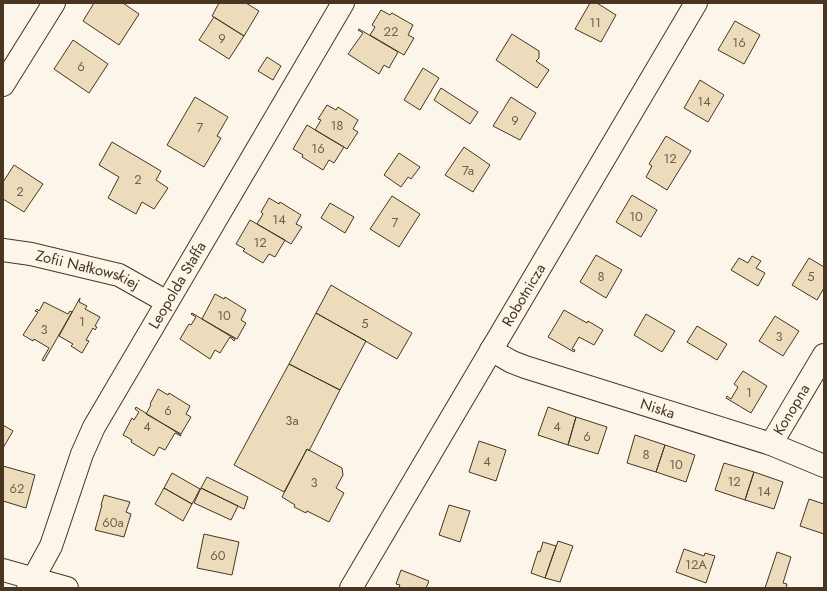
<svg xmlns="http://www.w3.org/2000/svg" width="827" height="591" font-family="Jost,sans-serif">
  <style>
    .building { fill: #ecdcbc; stroke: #4a3520 }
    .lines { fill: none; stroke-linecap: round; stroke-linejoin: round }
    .minor-casing { stroke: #4a3520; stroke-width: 24 }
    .minor { stroke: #fbf6e9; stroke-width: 22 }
    .labels { text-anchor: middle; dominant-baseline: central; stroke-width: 3; stroke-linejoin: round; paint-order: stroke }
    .number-label { font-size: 13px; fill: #725f47 }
    .street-label { font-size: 15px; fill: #4a3520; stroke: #fbf6e9 }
  </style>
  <rect width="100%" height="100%" fill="#fbf6e9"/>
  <path class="building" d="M94,3H123L139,14L119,45L83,21Z
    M219,3H246L259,11L244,36L212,16Z
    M590,3H597L616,15L601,42L575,29Z
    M381,10L390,15L392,13L413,25L408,35L414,38L404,55L370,35L375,27L372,25Z
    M214,17L244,36L229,59L199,40Z
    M735,21L760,35L744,64L718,50Z
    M359,29L398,52L389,68L384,65L379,74L348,54L363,33L358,30Z
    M512,34L539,51V58L536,61L549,70L537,88L496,60Z
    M73,40L108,64L89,93L54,69Z
    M267,57L281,66L273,80L258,71Z
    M423,68L439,78L420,110L404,100Z
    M700,80L724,95L708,122L684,108Z
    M441,88L478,112L470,124L434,100Z
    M195,97L228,117L217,136L221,138L204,167L167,145Z
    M511,97L536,113L520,140L493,126Z
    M327,105L336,110L338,107L358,120L353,129L358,132L347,149L315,130L321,120L318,119Z
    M307,125L344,147L334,163L329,160L323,170L302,157L303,155L293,149Z
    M666,136L691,151L667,190L646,177L652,166L649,164Z
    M112,142L161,171L156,180L168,188L154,209L142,202L136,214L108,198L119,177L99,165Z
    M464,147L490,165L473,192L445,175Z
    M399,153L420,167L411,179L408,177L401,187L384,175Z
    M14,165L43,184L24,212L3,199V182Z
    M632,195L657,210L641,237L616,222Z
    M392,196L420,214L399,247L370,229Z
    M269,198L279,204L280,202L301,215L296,224L302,227L291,244L257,224L263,214L261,212Z
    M330,203L354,217L345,233L321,218Z
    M250,220L285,240L275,257L269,254L263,263L243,251L245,249L236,244Z
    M596,255L622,270L606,298L580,282Z
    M752,256L761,261L756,268L765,273L758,286L731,270L739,258L748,263Z
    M809,258L824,267V288L817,300L792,285Z
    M331,285L412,333L397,359L316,313Z
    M215,294L224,299L225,297L246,310L241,320L246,323L237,339L202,319Z
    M80,298L79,302L87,306L85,309L100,317L95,326L97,327L95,330L93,328L86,340L89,341L82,353L71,346L73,344L59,336Z
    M44,302L68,314L70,311L72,312L44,361L42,360L49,348L34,339L33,341L23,335L38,312L35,311L37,309L39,311Z
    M564,310L587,323L588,321L603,330L594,345L579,337L572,349L575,350L574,352L548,337Z
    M192,313L202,319L235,339L234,341L230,337L220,353L215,350L210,359L180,339L189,324L191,325L196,317L191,314Z
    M316,313L366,341L340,390L289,364Z
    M646,314L675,331L662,352L634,335Z
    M775,316L799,331L783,356L759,341Z
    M697,326L727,344L717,360L687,342Z
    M289,364L340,390L309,451L307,449L284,492L234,465Z
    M743,371L767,386L751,413L726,398L727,396L731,399L738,387L734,384Z
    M158,389L168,395L169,393L190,406L186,414L191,417L181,434L146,414L151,405L150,404Z
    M136,407L181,435V436L175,433L165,450L159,447L154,456L131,442L132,440L123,435L132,418L134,420L139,412L135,409Z
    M548,407L576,417L568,445L538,435Z
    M576,417L607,427L598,454L568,445Z
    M3,425L13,431L3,448Z
    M635,435L665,445L656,472L627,463Z
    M479,441L506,450L496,481L469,472Z
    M665,445L695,455L686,482L656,472Z
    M307,449L342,468L343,475L336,488L344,493L329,522L307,511L306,513L294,507L295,505L282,497Z
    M724,463L754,472L745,500L715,490Z
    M3,466L35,475L26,508L3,501Z
    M754,472L783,482L774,509L745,500Z
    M172,473L200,489L192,504L164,488Z
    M207,477L248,497L244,509L201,488Z
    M164,488L192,504L183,521L155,504Z
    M201,488L238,506L231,520L194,503Z
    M104,495L130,502L126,512L131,514L124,537L95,530L102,505H101Z
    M809,499L824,504V534L800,526Z
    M449,505L470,511L460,542L439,535Z
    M204,534L239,542L232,575L197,568Z
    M558,541L573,546L560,582L545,578Z
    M543,542L556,546L545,578L531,573L538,551L540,552Z
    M684,549L704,556L705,553L715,556L706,583L676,572Z
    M777,552L791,557L783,583L787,584L786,588H765Z
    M401,570L429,581L426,588H399L400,585L396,584Z"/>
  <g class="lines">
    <defs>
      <g id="minor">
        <path d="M3,85L54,3"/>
        <path id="s1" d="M3,250L31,254L119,275L167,302"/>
        <path id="s2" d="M491,350L512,362L525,367L771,444L824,466"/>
        <path id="s3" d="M771,444L824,355"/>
        <path d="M3,570L67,588"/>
        <path id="s4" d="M28,588L51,546L82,454L94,427L343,3"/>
        <path id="s5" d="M351,588L696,3"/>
      </g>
    </defs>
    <use href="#minor" class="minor-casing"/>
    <use href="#minor" class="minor"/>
  </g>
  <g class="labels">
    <g class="number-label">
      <text x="595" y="22">11</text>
      <text x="391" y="31">22</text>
      <text x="222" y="38">9</text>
      <text x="739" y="42">16</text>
      <text x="81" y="66">6</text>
      <text x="704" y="101">14</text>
      <text x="515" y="120">9</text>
      <text x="337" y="125">18</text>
      <text x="200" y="127">7</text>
      <text x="318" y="148">16</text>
      <text x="670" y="158">12</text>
      <text x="468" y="170">7a</text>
      <text x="138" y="179">2</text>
      <text x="20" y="191">2</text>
      <text x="636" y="216">10</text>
      <text x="279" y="219">14</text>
      <text x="395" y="222">7</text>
      <text x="260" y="242">12</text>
      <text x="601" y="276">8</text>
      <text x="811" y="276">5</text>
      <text x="224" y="315">10</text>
      <text x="82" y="321">1</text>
      <text x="365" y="323">5</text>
      <text x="44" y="329">3</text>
      <text x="779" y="336">3</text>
      <text x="749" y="392">1</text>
      <text x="168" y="410">6</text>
      <text x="292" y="420">3a</text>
      <text x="147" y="426">4</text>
      <text x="557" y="426">4</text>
      <text x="587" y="436">6</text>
      <text x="646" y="454">8</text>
      <text x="487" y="461">4</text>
      <text x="676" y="464">10</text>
      <text x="734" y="481">12</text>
      <text x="314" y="482">3</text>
      <text x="17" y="488">62</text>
      <text x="764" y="491">14</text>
      <text x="113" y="522">60a</text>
      <text x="218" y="555">60</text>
      <text x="696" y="564">12A</text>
    </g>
    <g class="street-label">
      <text stroke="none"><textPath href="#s1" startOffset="87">Zofii Nałkowskiej</textPath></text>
      <text stroke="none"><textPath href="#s4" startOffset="339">Leopolda Staffa</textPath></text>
      <text stroke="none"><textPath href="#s5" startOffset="340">Robotnicza</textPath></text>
      <text stroke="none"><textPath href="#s2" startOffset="177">Niska</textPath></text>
      <text stroke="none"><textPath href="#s3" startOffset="40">Konopna</textPath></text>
    </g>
  </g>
  <rect width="827" height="591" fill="none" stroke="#4a3520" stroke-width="8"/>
</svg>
